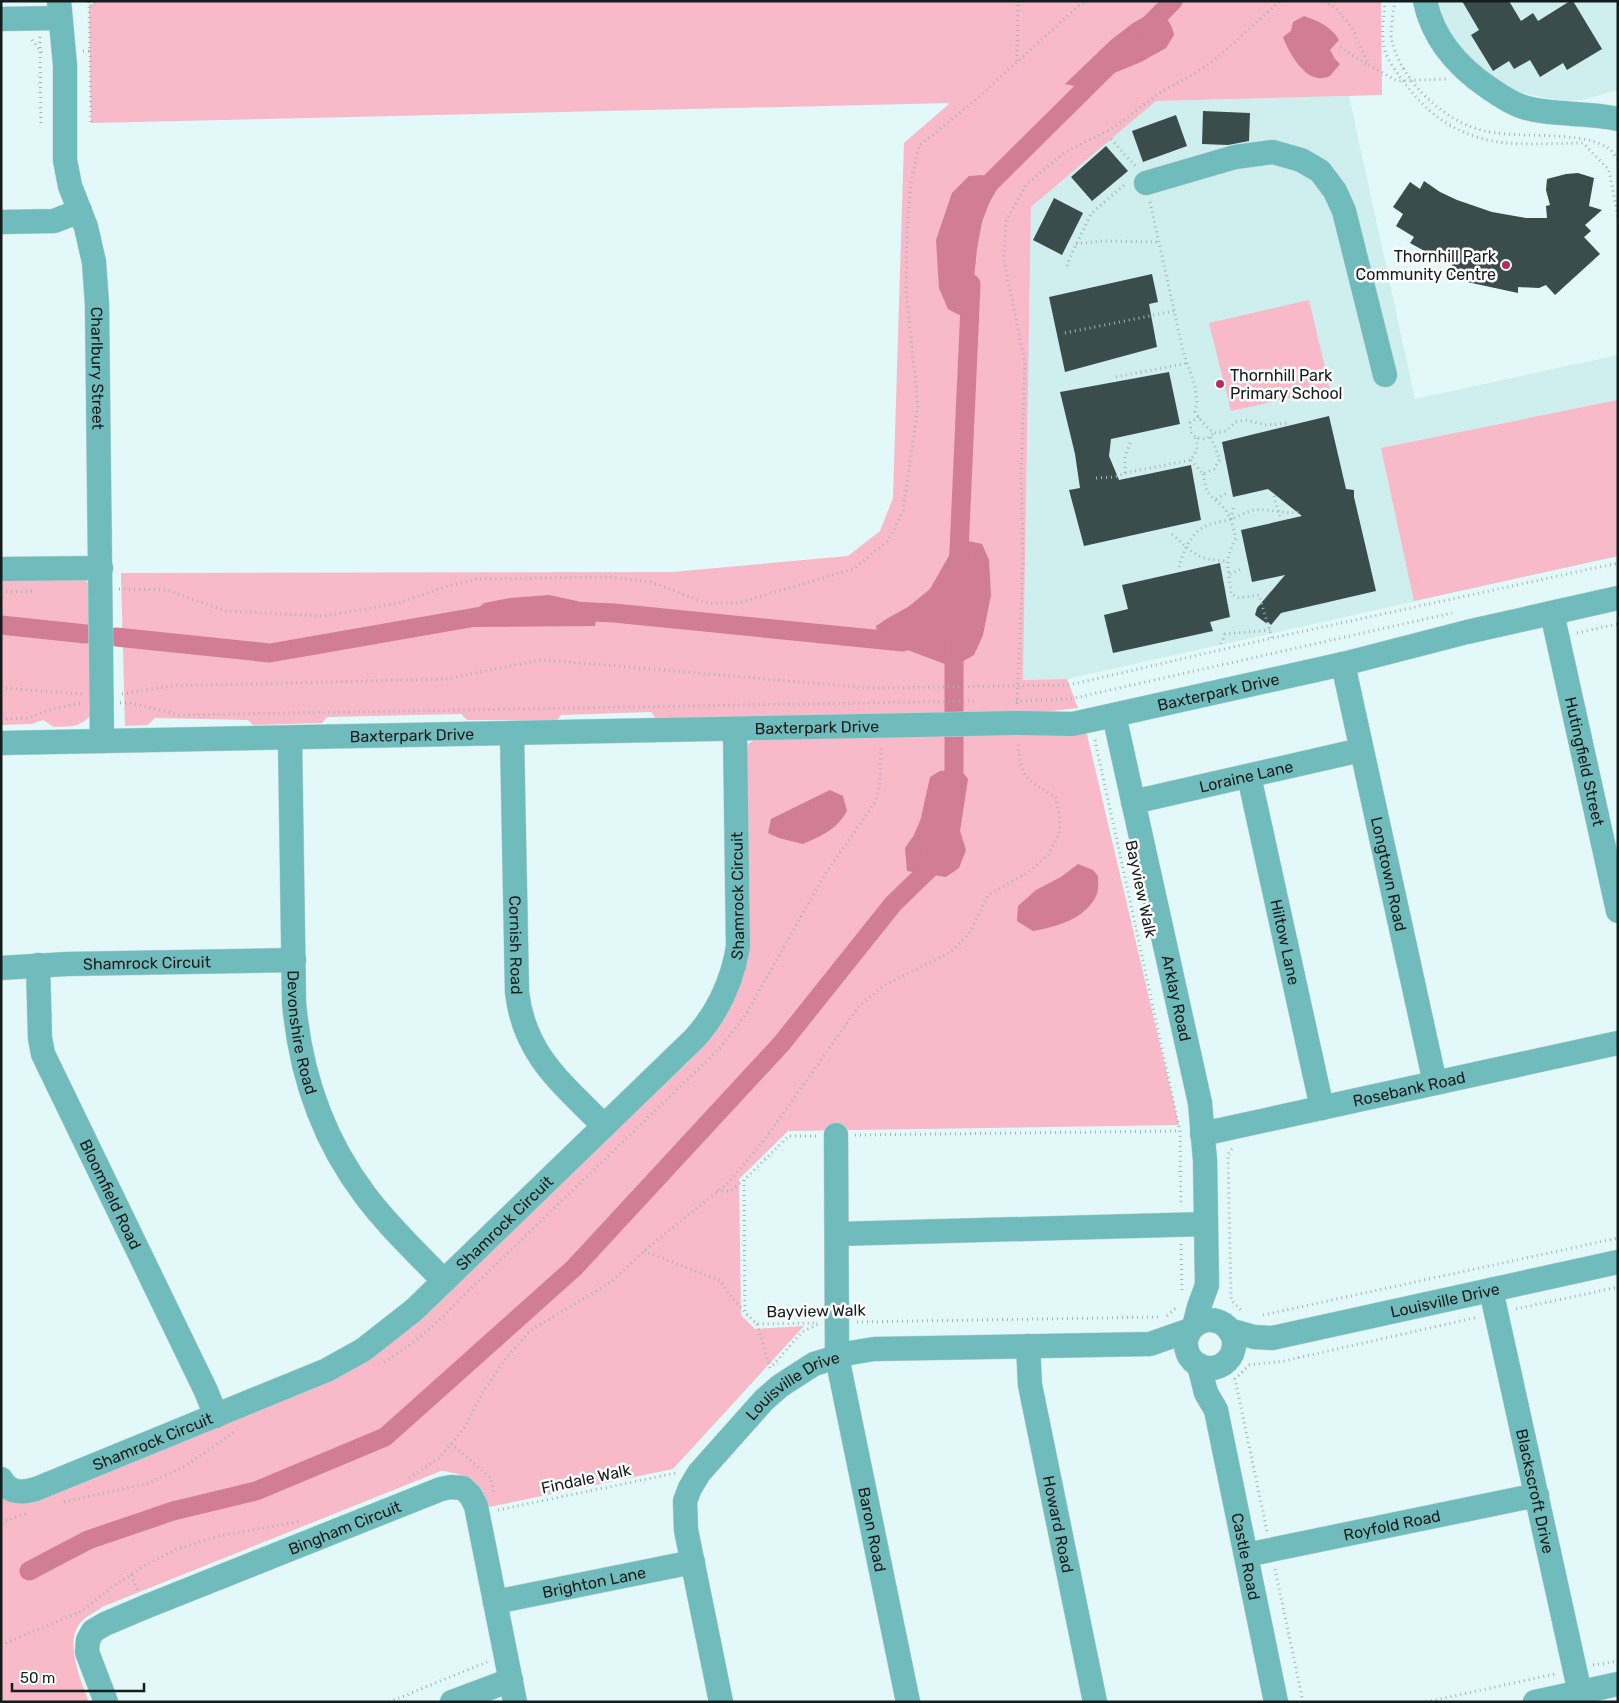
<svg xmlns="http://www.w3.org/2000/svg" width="1619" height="1703" font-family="Rubik,sans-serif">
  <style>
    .built { fill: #cfeeee }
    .green { fill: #f8b9c8 }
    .water { fill: #d17d93 }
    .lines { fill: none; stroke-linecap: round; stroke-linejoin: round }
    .canal { stroke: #d17d93; stroke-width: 19 }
    .building { fill: #3a4c4c }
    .minor-casing { stroke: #c2d5d5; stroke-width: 25 }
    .path { stroke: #a4b5b5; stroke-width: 3; stroke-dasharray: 1 4; stroke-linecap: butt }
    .minor { stroke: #70bcbc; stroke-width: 24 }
    .poi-dot { fill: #b82b60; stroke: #fff; stroke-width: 2 }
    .labels { text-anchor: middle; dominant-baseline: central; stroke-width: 5; stroke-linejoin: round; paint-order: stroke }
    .poi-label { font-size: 16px; fill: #151c1c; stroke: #fff; text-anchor: end }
    .street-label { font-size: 16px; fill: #151c1c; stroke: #fff }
  </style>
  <rect width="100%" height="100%" fill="#e3f8f8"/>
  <path class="built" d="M1435,1H1618V90L1582,100L1560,101L1523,93L1505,87L1462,52L1448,32Z
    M1349,96L1415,399L1618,355V556L1067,679L1023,680L1031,207L1156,101Z"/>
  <path class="green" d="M95,1H1381L1382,95L1156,101L1031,207L1023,680L1067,679L1078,708L1051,711L656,719L651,712L561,715L557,720H467L461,714L327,717L322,723L253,725L248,720L155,718L148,725L125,726L121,573L672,572L848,556L880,531L893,498L904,143L950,103L91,123L89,7Z
    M1309,300L1330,389L1231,411L1209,323Z
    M1618,400V556L1414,601L1381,448Z
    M1,575L81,576L89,584L91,715C79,728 71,726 54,727L43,720L32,724L1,725Z
    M1085,726L1179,1125L788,1131L739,1179L741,1315L755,1329L804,1326L673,1469L484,1508C474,1482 471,1474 441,1471L102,1607C96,1612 88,1615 83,1620C62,1638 81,1681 89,1702H1V1492L333,1375L707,1036L744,965L750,934L746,758L748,744L761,736Z"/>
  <path class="water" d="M1155,11C1166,15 1172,24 1174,35L1166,48L1141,62L1092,82L1074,86L1065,84L1111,40L1133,23Z
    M1304,16C1318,21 1332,27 1339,40L1330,50L1335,59L1340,64L1330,76C1327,77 1322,79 1318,78C1302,76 1288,51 1283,37L1291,31L1293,22Z
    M983,175L989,184L992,195L982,222L977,249L971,308L959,315L948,309L939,288L936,240L952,193L969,176Z
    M968,541L982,544L989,560L991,595L983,635L974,655L953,667L878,639L876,626L888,618L908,607L930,589L950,554Z
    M549,595L577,601L597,612L595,626L470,627L467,618L484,603L510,598Z
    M954,770L964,774L968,779L960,831L966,850L959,868L946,877L907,871L905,848L914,835L921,818L930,777L940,771Z
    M830,790L843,796L847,811C836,830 823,835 803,844L779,838L768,833L771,819Z
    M1078,864L1093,870L1098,876C1098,882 1099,891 1096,896C1085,919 1056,927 1033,931L1017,921L1018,906L1036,890L1061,877Z"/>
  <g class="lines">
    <path class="canal" d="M1144,30L1173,1
      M977,205L989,184L1110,64
      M958,573L971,284
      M572,611L614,613L903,642
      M1,625L86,634
      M116,637L270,653L493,614
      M951,795L954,782V643
      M29,1571L88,1540L173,1511L256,1491L385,1437L574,1268L782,1043L893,904L933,865L937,851"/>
  </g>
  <path class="building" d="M1462,1H1509L1521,21L1533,13L1538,21L1570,1H1573L1602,49L1567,70L1563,63L1540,77L1530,60L1514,69L1509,61L1493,71L1471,35L1479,30Z
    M1203,111L1250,113L1249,141L1228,145L1202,144Z
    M1176,115L1187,146L1143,162L1132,131Z
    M1106,146L1128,171L1092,201L1071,177Z
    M1578,173L1594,178L1589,206L1602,210L1585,225L1591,231L1584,237L1600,254L1555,295L1546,285L1539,288L1518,287V293L1467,282L1449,276L1453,262L1428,253L1410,243L1414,237L1396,226L1403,214L1393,207L1410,182L1420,189L1424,181L1440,192L1457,200L1492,212L1526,218H1547L1546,206L1550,205L1546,190L1547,179L1566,174Z
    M1054,198L1083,213L1062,255L1033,240Z
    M1152,274L1158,302L1149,304L1157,347L1065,372L1049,297Z
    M1169,372L1180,424L1111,439L1109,456L1119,480L1191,465L1201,520L1084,546L1069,490L1080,488L1075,454L1060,392Z
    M1329,416L1346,489L1354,490V497L1376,591L1281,613L1271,625L1268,622L1266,623L1255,615L1257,608L1285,575L1252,582L1241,530L1302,516L1268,489L1233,497L1222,442Z
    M1220,563L1230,617L1210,622L1213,631L1113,653L1104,615L1128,609L1122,585Z"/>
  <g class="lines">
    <defs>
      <g id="minor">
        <path id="s1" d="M59,1L65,65V160L70,186L86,227L94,262L97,304L102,741"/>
        <path d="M1425,1C1433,39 1458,67 1489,88C1499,95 1511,103 1523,107C1552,116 1587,112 1618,119"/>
        <path d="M1,19L60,18"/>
        <path d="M1146,183L1235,157L1273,152L1301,160L1320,171L1335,191L1344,211L1385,375"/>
        <path d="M1,222L54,221L80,211"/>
        <path d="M1,569L101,568"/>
        <path id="s2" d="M1552,613L1618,911"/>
        <path id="s3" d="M1343,664L1435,1083"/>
        <path id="s4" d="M1114,715L1200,1103L1205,1160L1207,1285L1199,1307L1194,1326"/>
        <path id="s5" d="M512,734L517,992C524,1055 563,1084 604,1126"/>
        <path id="s6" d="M290,738L294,1002C300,1072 322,1138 365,1195C388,1226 417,1253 444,1281"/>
        <path id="s7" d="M1,743L1017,723L1073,724L1343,664L1467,632L1618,598"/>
        <path id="s8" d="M1249,776L1322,1108"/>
        <path id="s9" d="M1133,802L1361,750"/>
        <path id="s10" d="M38,965L40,1038L43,1054L206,1391L216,1416"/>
        <path id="s11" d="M1,968L67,964L294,960"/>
        <path id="s12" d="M1202,1134L1618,1043"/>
        <path id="s13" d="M836,1135L837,1357L908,1702"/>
        <path d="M837,1234L1206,1224"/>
        <path id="s14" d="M1491,1290L1580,1693"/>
        <circle cx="1210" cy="1344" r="24"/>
        <path id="s15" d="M1229,1330L1254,1337L1272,1338L1618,1262"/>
        <path id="s16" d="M1028,1346L1030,1385L1095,1702"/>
        <path id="s17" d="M1199,1365L1206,1393L1216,1410L1276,1702"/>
        <path id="s18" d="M1,1479C9,1494 23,1493 36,1489L327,1370L363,1350L414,1310L695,1038C719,1011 732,982 738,947L735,730"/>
        <path id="s19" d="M1246,1555L1537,1495"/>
        <path id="s20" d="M495,1602L693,1562"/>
        <path id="s21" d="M106,1702L87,1652L88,1640L93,1631L105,1624L145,1607L441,1489L451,1487L463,1488L471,1496L476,1506L515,1702"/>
        <path d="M452,1702L511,1680"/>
        <path id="s22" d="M721,1702L686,1530L685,1501L690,1488L699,1473L764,1400L780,1386L814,1364L850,1353L874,1349L1150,1344L1190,1330"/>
        <path d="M1535,1702L1618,1684"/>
      </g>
    </defs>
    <use href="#minor" class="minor-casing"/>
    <path class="path" d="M1324,1L1336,8L1352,28L1369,65L1397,81L1446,79
      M1385,1C1384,15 1381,33 1384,47C1386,58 1394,68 1400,77C1422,107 1443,127 1480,138C1509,147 1552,143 1583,143L1609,170L1618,217
      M1395,1C1393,12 1391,24 1391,35C1393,55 1408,78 1421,92C1438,109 1457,124 1481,130C1516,140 1579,129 1608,148C1612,151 1615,156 1618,160
      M90,6L95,1
      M40,37L41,124
      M32,40L42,53H44
      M1340,47L1368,65
      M83,51H90L89,1
      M90,51L91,123
      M1017,61L1018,1
      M1111,139L1136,167
      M1150,202L1183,351L1195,386L1197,401L1195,412C1201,421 1206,427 1214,433L1226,431L1236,422L1245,420L1266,425L1290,423
      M1076,244L1100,241L1159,242
      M1067,266L1071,255L1091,214L1126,183
      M1065,333L1174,311
      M1116,377L1188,363
      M1199,417L1190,423L1191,432L1196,438L1206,439L1214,433
      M1191,460L1203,474L1214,469L1220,459L1210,436
      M1125,473V457L1131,440
      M1203,474L1207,492L1225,509L1231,519L1236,538C1223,561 1229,569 1231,594L1239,598L1259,595L1272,638
      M1096,478L1115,477L1125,473L1191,460L1197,450L1196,438
      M1274,496L1280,517
      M1216,499L1227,493
      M1231,519L1234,505
      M1172,534C1193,553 1197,560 1227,561
      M1179,567C1183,552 1190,533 1206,526C1214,522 1224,522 1232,519C1239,516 1246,512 1254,510C1269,508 1285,515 1300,512
      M1230,574L1242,569
      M119,589L167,590L226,611L324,616L399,603L445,587L476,579L611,577L651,582L706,603H738L853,569L888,541L903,511L918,406L906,290L907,232L911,182L919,146L973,102L1084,1
      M1,592L36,591
      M1577,633L1618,624
      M1221,644L1225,634L1270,630
      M1,688L83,694
      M122,694L170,686L446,679L540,660L570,662L870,688L1069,685L1272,638L1618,563
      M1016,701L1070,699L1452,613
      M120,703H131L180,715L974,701
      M1017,704L1023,558L1021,471L1025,363L1004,260L1006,220L1027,184L1065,152L1113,128L1161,92L1192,75L1217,58L1280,1
      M1,719L28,718L52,709L81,703
      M1095,740L1180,1131L1181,1206
      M855,1135L1180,1131
      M816,1136H789L744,1180L745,1313L757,1324L818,1323
      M1232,1149L1228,1154L1231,1300L1243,1312
      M717,1191H731L743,1180
      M1181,1244L1182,1290
      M644,1251L721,1281L728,1293L745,1312
      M1516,1309L1618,1287
      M1263,1315L1618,1238
      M1167,1316L1177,1307
      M857,1322L1161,1317
      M757,1324L770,1368
      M384,1362C413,1345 438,1323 461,1298L720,1048L746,1014L824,876L876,801L880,782L881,746
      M773,1365L802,1332L818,1324
      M451,1444L490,1477L494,1493
      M409,1478L439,1458L465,1427L483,1392L506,1358L531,1330L611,1282L644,1251L728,1183L765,1139L859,1006L885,985L951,952L969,934L988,895L1029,872L1048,855L1059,834L1060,818L1056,797C1026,780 1020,778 1018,742
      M64,1502L149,1483L185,1466L236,1431
      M498,1510L676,1473
      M1,1522L29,1513
      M1267,1531L1235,1379L1249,1365L1284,1361L1478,1317
      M1275,1569L1303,1702
      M131,1575L138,1590
      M1,1645L82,1611L112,1587L144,1566L177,1549L219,1536L302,1521
      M1593,1665L1618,1661
      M389,1702L487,1662
      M1426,1702L1555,1674"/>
    <use href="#minor" class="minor"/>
  </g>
  <g class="poi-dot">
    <circle cx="1506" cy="265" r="5"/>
    <circle cx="1220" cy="384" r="5"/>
  </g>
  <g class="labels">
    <g class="poi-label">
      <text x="1496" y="256">Thornhill Park<tspan x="1496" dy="18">Community Centre</tspan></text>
      <text x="1230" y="375" text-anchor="start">Thornhill Park<tspan x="1230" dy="18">Primary School</tspan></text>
    </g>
    <g class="street-label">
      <text stroke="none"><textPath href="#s1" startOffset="372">Charlbury Street</textPath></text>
      <text stroke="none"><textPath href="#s7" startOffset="1221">Baxterpark Drive</textPath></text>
      <text stroke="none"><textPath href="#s7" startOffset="816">Baxterpark Drive</textPath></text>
      <text stroke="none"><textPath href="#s7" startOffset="411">Baxterpark Drive</textPath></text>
      <text stroke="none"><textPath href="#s2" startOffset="152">Hutingfield Street</textPath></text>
      <text stroke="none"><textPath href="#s9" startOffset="116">Loraine Lane</textPath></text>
      <text stroke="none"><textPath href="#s3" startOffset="215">Longtown Road</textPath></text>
      <text transform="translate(1141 889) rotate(78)">Bayview Walk</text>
      <text stroke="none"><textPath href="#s18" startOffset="1005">Shamrock Circuit</textPath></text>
      <text stroke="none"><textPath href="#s8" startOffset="170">Hiltow Lane</textPath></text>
      <text stroke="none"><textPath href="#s5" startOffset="211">Cornish Road</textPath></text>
      <text stroke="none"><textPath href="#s11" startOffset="146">Shamrock Circuit</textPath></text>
      <text stroke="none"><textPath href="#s4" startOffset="290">Arklay Road</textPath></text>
      <text stroke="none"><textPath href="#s6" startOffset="295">Devonshire Road</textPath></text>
      <text stroke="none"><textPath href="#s12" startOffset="212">Rosebank Road</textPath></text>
      <text stroke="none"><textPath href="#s10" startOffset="245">Bloomfield Road</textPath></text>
      <text stroke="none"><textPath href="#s18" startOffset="586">Shamrock Circuit</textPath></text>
      <text stroke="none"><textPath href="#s15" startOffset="221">Louisville Drive</textPath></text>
      <text transform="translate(816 1311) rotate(-1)">Bayview Walk</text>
      <text stroke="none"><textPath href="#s22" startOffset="366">Louisville Drive</textPath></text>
      <text stroke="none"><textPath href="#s18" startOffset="166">Shamrock Circuit</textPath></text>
      <text transform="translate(586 1479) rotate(-12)">Findale Walk</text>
      <text stroke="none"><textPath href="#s14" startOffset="206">Blackscroft Drive</textPath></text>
      <text stroke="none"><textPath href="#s16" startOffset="181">Howard Road</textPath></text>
      <text stroke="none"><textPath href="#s19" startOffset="149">Royfold Road</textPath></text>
      <text stroke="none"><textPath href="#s21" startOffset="348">Bingham Circuit</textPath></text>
      <text stroke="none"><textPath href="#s13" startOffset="398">Baron Road</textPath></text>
      <text stroke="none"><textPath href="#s17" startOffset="198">Castle Road</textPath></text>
      <text stroke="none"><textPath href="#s20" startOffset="101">Brighton Lane</textPath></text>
    </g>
  </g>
  <rect width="1619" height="1703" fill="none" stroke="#151c1c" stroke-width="5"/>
  <path d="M12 1683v8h132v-8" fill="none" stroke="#151c1c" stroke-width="2.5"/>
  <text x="20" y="1683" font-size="15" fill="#151c1c" stroke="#ffffff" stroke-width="4" paint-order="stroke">50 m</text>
</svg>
